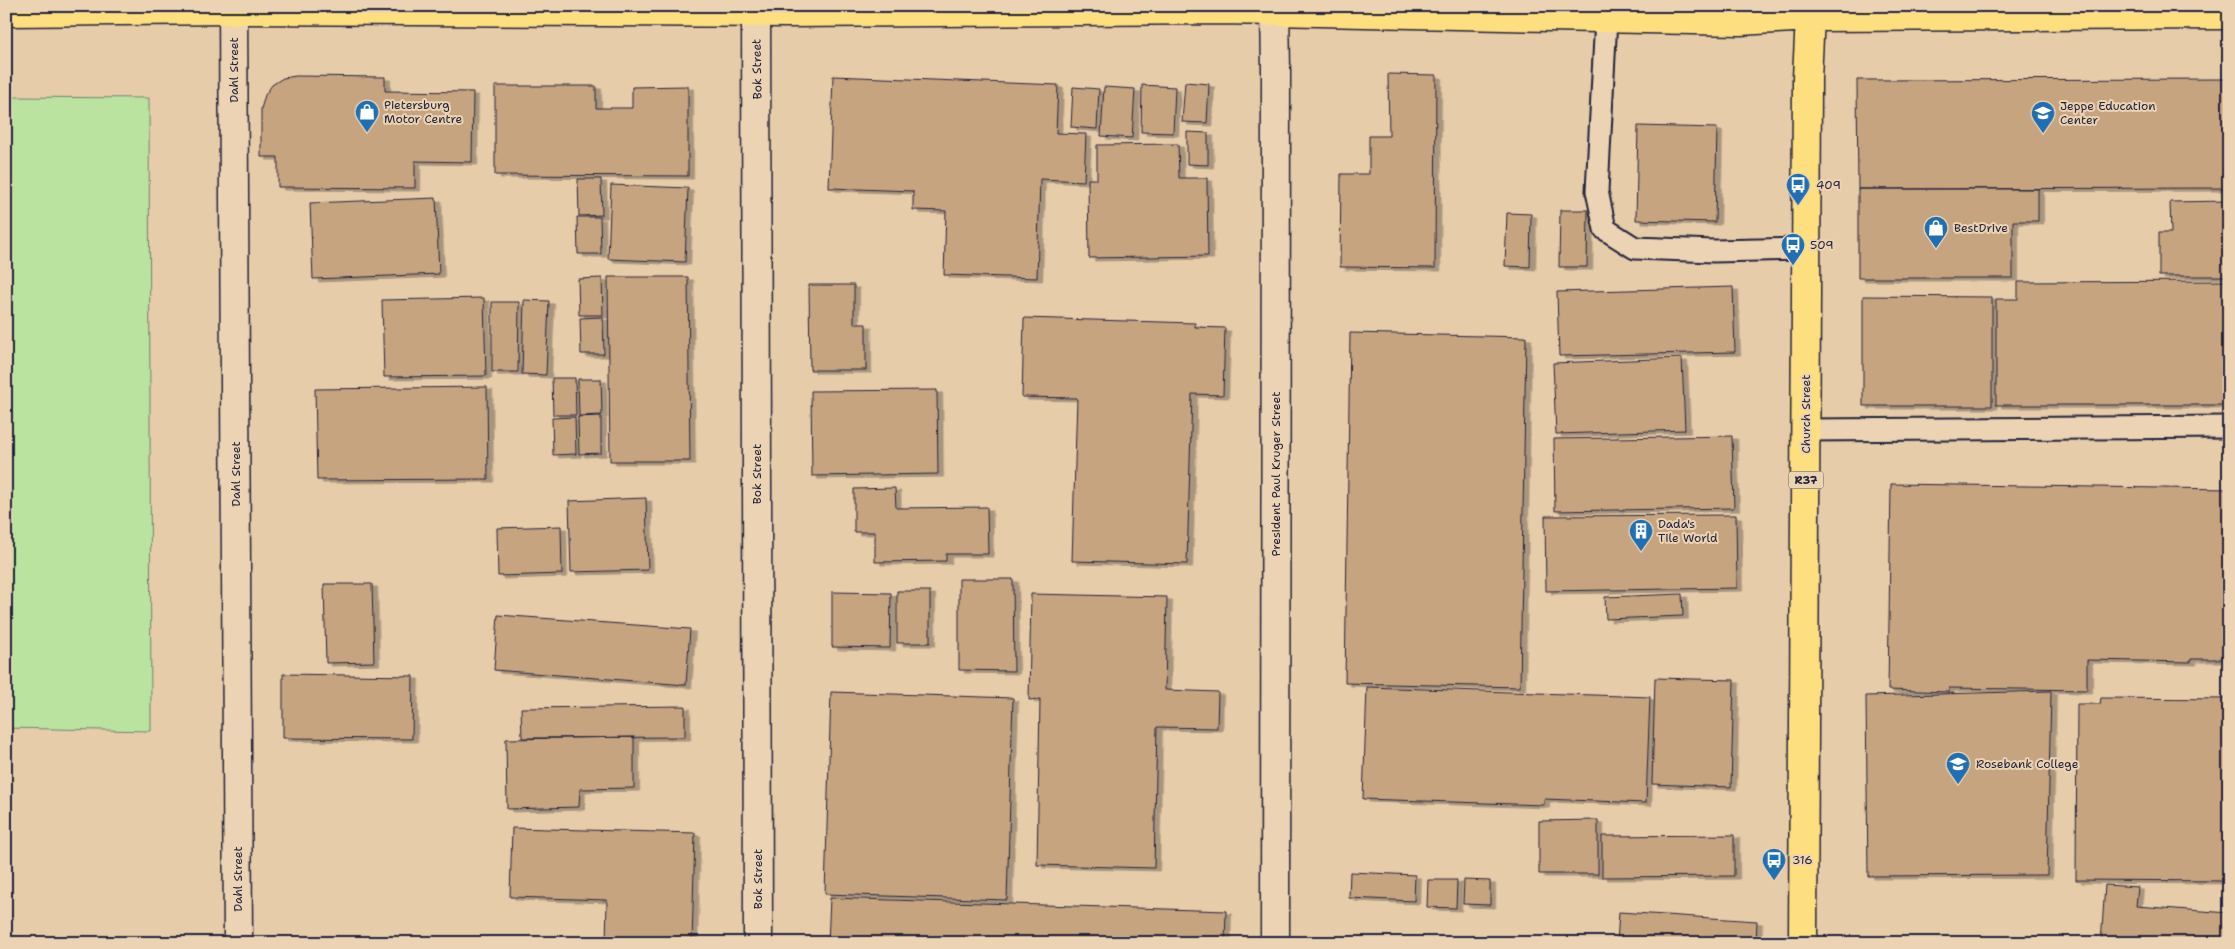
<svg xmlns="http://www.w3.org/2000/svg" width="2235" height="949" font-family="'Shantell Sans',sans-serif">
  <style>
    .green { fill: #bae3a0; stroke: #6e826e }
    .building { fill: #c7a480; stroke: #22223b; filter: url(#shadow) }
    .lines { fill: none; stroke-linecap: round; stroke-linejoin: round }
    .lane-casing { stroke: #22223b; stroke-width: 25 }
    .street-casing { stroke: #22223b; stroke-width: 31 }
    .primary-casing { stroke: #22223b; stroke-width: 31 }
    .lane { stroke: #ebd3b3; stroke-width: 21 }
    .street { stroke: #ebd3b3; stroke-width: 28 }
    .primary { stroke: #fedf80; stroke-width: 28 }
    .labels { text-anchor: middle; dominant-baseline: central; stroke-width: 4; stroke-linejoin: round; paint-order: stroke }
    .shield { fill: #ebd3b3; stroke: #5e575f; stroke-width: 1 }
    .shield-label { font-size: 11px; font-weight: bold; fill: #22223b }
    .street-label { font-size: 12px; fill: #22223b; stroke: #ebd3b3 }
    .poi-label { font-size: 12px; fill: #22223b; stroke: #ebd3b3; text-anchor: start }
  </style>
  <defs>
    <filter id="shadow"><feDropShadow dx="5.5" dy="3" stdDeviation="0" flood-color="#0004"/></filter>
  </defs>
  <rect width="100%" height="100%" fill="#e7ccaa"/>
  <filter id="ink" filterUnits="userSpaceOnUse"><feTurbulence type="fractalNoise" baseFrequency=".02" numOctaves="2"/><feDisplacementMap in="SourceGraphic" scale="10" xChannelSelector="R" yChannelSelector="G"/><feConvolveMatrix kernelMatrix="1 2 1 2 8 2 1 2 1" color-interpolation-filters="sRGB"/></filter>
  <g filter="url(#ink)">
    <path class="green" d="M6,97L149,98L151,731L6,728Z"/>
    <path class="building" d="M1388,74L1436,75L1435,268L1340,267L1341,174H1369V136H1389Z
      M296,76L385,77V91L473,92L472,162L415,161V188L278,187V157H261V109L265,95L272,85L283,78Z
      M833,76L1058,85L1056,133L1086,134L1084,181L1040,179L1037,278L944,275L946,211L913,210V191L829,188Z
      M2229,79V188L1858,189L1857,80Z
      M1185,82L1209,84L1207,123L1182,122Z
      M1142,85L1175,87L1173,133L1141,132Z
      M495,86H596V108H632V87L688,86V176L495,175Z
      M1073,87L1099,89L1097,129L1071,127Z
      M1104,87L1135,89L1132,138L1101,136Z
      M1638,126L1717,128L1715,222L1636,220Z
      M1187,132L1208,133V165L1187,164Z
      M1178,144L1179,178H1207L1208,256L1089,258L1088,179H1097V145Z
      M578,179H601L602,215L579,216Z
      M611,185L688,188L685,262L608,259Z
      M1858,189H2038V221H2013V278H1858Z
      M436,198L439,274L313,279L310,203Z
      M2229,201V276H2159V233H2171L2170,202Z
      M1560,210H1588L1587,267H1559Z
      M1507,213L1531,214L1530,267L1505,266Z
      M577,217H600L601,254H578Z
      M608,277H688L690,461H610Z
      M602,278L603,315H579L578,279Z
      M2229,281V405H1996V299H2018V282Z
      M809,285H854V324H866V370H810Z
      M1733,287L1735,352L1559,356L1557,292Z
      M1863,296L1992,297V406H1863Z
      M484,298L486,376L384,377L382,300Z
      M524,300L549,301L546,375L522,374Z
      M492,302H519L518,372H492Z
      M603,317L604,354H581L580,318Z
      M1024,318L1195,323V327L1225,328L1223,395L1192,394L1187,564L1072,561L1077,398L1022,397Z
      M1350,333L1526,337L1520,687L1345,683Z
      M1682,358L1685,430L1556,434L1553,363Z
      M552,378H575L576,415H553Z
      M578,379H601L602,415L579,416Z
      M487,387L488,479L317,480L315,389Z
      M937,390L938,474L812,476L811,391Z
      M601,416V453L579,454L578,417Z
      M575,417L576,454L553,455L552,418Z
      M1732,436L1734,508L1555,511L1554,439Z
      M1891,484L2229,489V659H2191V662L2087,660V690L1949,688V692L1888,690Z
      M895,488L896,508L987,507L988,554H946V561L875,562V532H854V489Z
      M646,498L648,570L571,572L569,501Z
      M1736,515L1737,588L1546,591L1545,516Z
      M561,526L562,574L498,576L497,528Z
      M959,579H1013L1014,671L959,670Z
      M324,584H372L374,662L326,663Z
      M897,591H930V643H897Z
      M832,592L891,593L890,648L832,647Z
      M1031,594L1167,597L1165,690L1218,692L1217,728L1157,727L1154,868L1037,865L1040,699L1029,700Z
      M1682,594L1683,616L1606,619L1605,597Z
      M498,615L690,629L686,685L494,670Z
      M283,674L413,676L412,739L283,738Z
      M1655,678L1734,680L1731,787L1652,784Z
      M1367,687L1650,697L1646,803L1544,799V805L1363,799Z
      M2051,691L2047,875L1868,876L1866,696Z
      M831,692L1013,698L1007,900L825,894Z
      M2101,698L2229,699V881L2076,880L2077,704H2100Z
      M685,706V737L522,738L521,708Z
      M634,737V788L580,789L579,807L507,809L506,739Z
      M1598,820V874H1539V821Z
      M512,828L695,833L692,943H606L607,900L510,897Z
      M1734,835V876L1602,877V836Z
      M1350,872L1415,875L1414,901L1349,898Z
      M1428,880H1457L1456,908L1427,907Z
      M1464,880L1490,881V905L1463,904Z
      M2105,885L2138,887L2136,906L2229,913V943H2101Z
      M830,898L1226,911L1225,943H828Z
      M1619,912L1757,921L1756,943H1617Z"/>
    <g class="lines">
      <defs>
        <path id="lane" d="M1606,18L1597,191L1605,229L1635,248L1714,251L1806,249
          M1806,430L2229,427"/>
        <path id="street" d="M233,6L238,943
          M756,6L758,943
          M1275,943L1276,71L1275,6"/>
        <path id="primary" d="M6,12L233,10L788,13L1221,10L1740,21L1810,17L2229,15
          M1803,943L1807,78L1810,17"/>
      </defs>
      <use href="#lane" class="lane-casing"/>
      <use href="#street" class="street-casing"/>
      <use href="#primary" class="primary-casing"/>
      <use href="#lane" class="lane"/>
      <use href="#street" class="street"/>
      <use href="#primary" class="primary"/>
    </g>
  </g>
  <defs>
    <symbol id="shop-pin" viewBox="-11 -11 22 30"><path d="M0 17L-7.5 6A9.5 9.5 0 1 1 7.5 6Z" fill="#1f6fb2" stroke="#ebd3b3"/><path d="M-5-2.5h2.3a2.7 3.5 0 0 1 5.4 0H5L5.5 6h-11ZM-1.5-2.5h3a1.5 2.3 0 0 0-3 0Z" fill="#fff"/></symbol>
    <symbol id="university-pin" viewBox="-11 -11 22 30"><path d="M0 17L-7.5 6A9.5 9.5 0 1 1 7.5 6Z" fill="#1f6fb2" stroke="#ebd3b3"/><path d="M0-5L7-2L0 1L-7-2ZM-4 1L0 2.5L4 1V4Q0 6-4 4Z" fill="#fff"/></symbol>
    <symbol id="bus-pin" viewBox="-11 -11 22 30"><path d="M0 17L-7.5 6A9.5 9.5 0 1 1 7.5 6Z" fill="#1f6fb2" stroke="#ebd3b3"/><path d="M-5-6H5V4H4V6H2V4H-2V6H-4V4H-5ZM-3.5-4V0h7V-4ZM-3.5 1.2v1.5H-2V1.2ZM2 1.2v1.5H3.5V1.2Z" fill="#fff"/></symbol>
    <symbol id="building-pin" viewBox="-11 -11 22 30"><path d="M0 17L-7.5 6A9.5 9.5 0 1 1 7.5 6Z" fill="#1f6fb2" stroke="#ebd3b3"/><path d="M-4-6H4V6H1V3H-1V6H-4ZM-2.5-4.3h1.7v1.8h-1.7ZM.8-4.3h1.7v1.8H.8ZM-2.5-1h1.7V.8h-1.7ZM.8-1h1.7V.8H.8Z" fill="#fff"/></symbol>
  </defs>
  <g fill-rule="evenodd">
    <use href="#shop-pin" x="353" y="98" width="28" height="38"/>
    <use href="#university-pin" x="2029" y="99" width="28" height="38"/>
    <use href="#bus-pin" x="1784" y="171" width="28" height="38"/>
    <use href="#shop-pin" x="1922" y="214" width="28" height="38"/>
    <use href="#bus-pin" x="1779" y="231" width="28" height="38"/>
    <use href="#building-pin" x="1627" y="517" width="28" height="38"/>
    <use href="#university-pin" x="1944" y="750" width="28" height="38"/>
    <use href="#bus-pin" x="1760" y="846" width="28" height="38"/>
  </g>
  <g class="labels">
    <rect class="shield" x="1788.5" y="471.5" width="35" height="17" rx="4"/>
    <g class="shield-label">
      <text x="1806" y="480">R37</text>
    </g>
    <g class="street-label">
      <text transform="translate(757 69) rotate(-91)">Bok Street</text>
      <text transform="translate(234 70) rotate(-90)">Dahl Street</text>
      <text transform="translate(1806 414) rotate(-90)">Church Street</text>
      <text transform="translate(236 474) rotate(-90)">Dahl Street</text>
      <text transform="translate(757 474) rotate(-90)">Bok Street</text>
      <text transform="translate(1276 474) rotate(-90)">President Paul Kruger Street</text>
      <text transform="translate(238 879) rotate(-90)">Dahl Street</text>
      <text transform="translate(758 879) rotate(-90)">Bok Street</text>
    </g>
    <g class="poi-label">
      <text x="384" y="105">Pietersburg<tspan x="384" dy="14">Motor Centre</tspan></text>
      <text x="2060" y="106">Jeppe Education<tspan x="2060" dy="14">Center</tspan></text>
      <text x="1816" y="185">409</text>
      <text x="1954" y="228">BestDrive</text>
      <text x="1810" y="245">509</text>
      <text x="1658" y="524">Dada's<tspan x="1658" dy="14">Tile World</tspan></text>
      <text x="1976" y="764">Rosebank College</text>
      <text x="1792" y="860">316</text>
    </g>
  </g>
  <rect width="2235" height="949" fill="none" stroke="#ebd3b3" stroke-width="25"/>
  <rect x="12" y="12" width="2210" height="924" fill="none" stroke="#22223b" stroke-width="2" filter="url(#ink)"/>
</svg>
